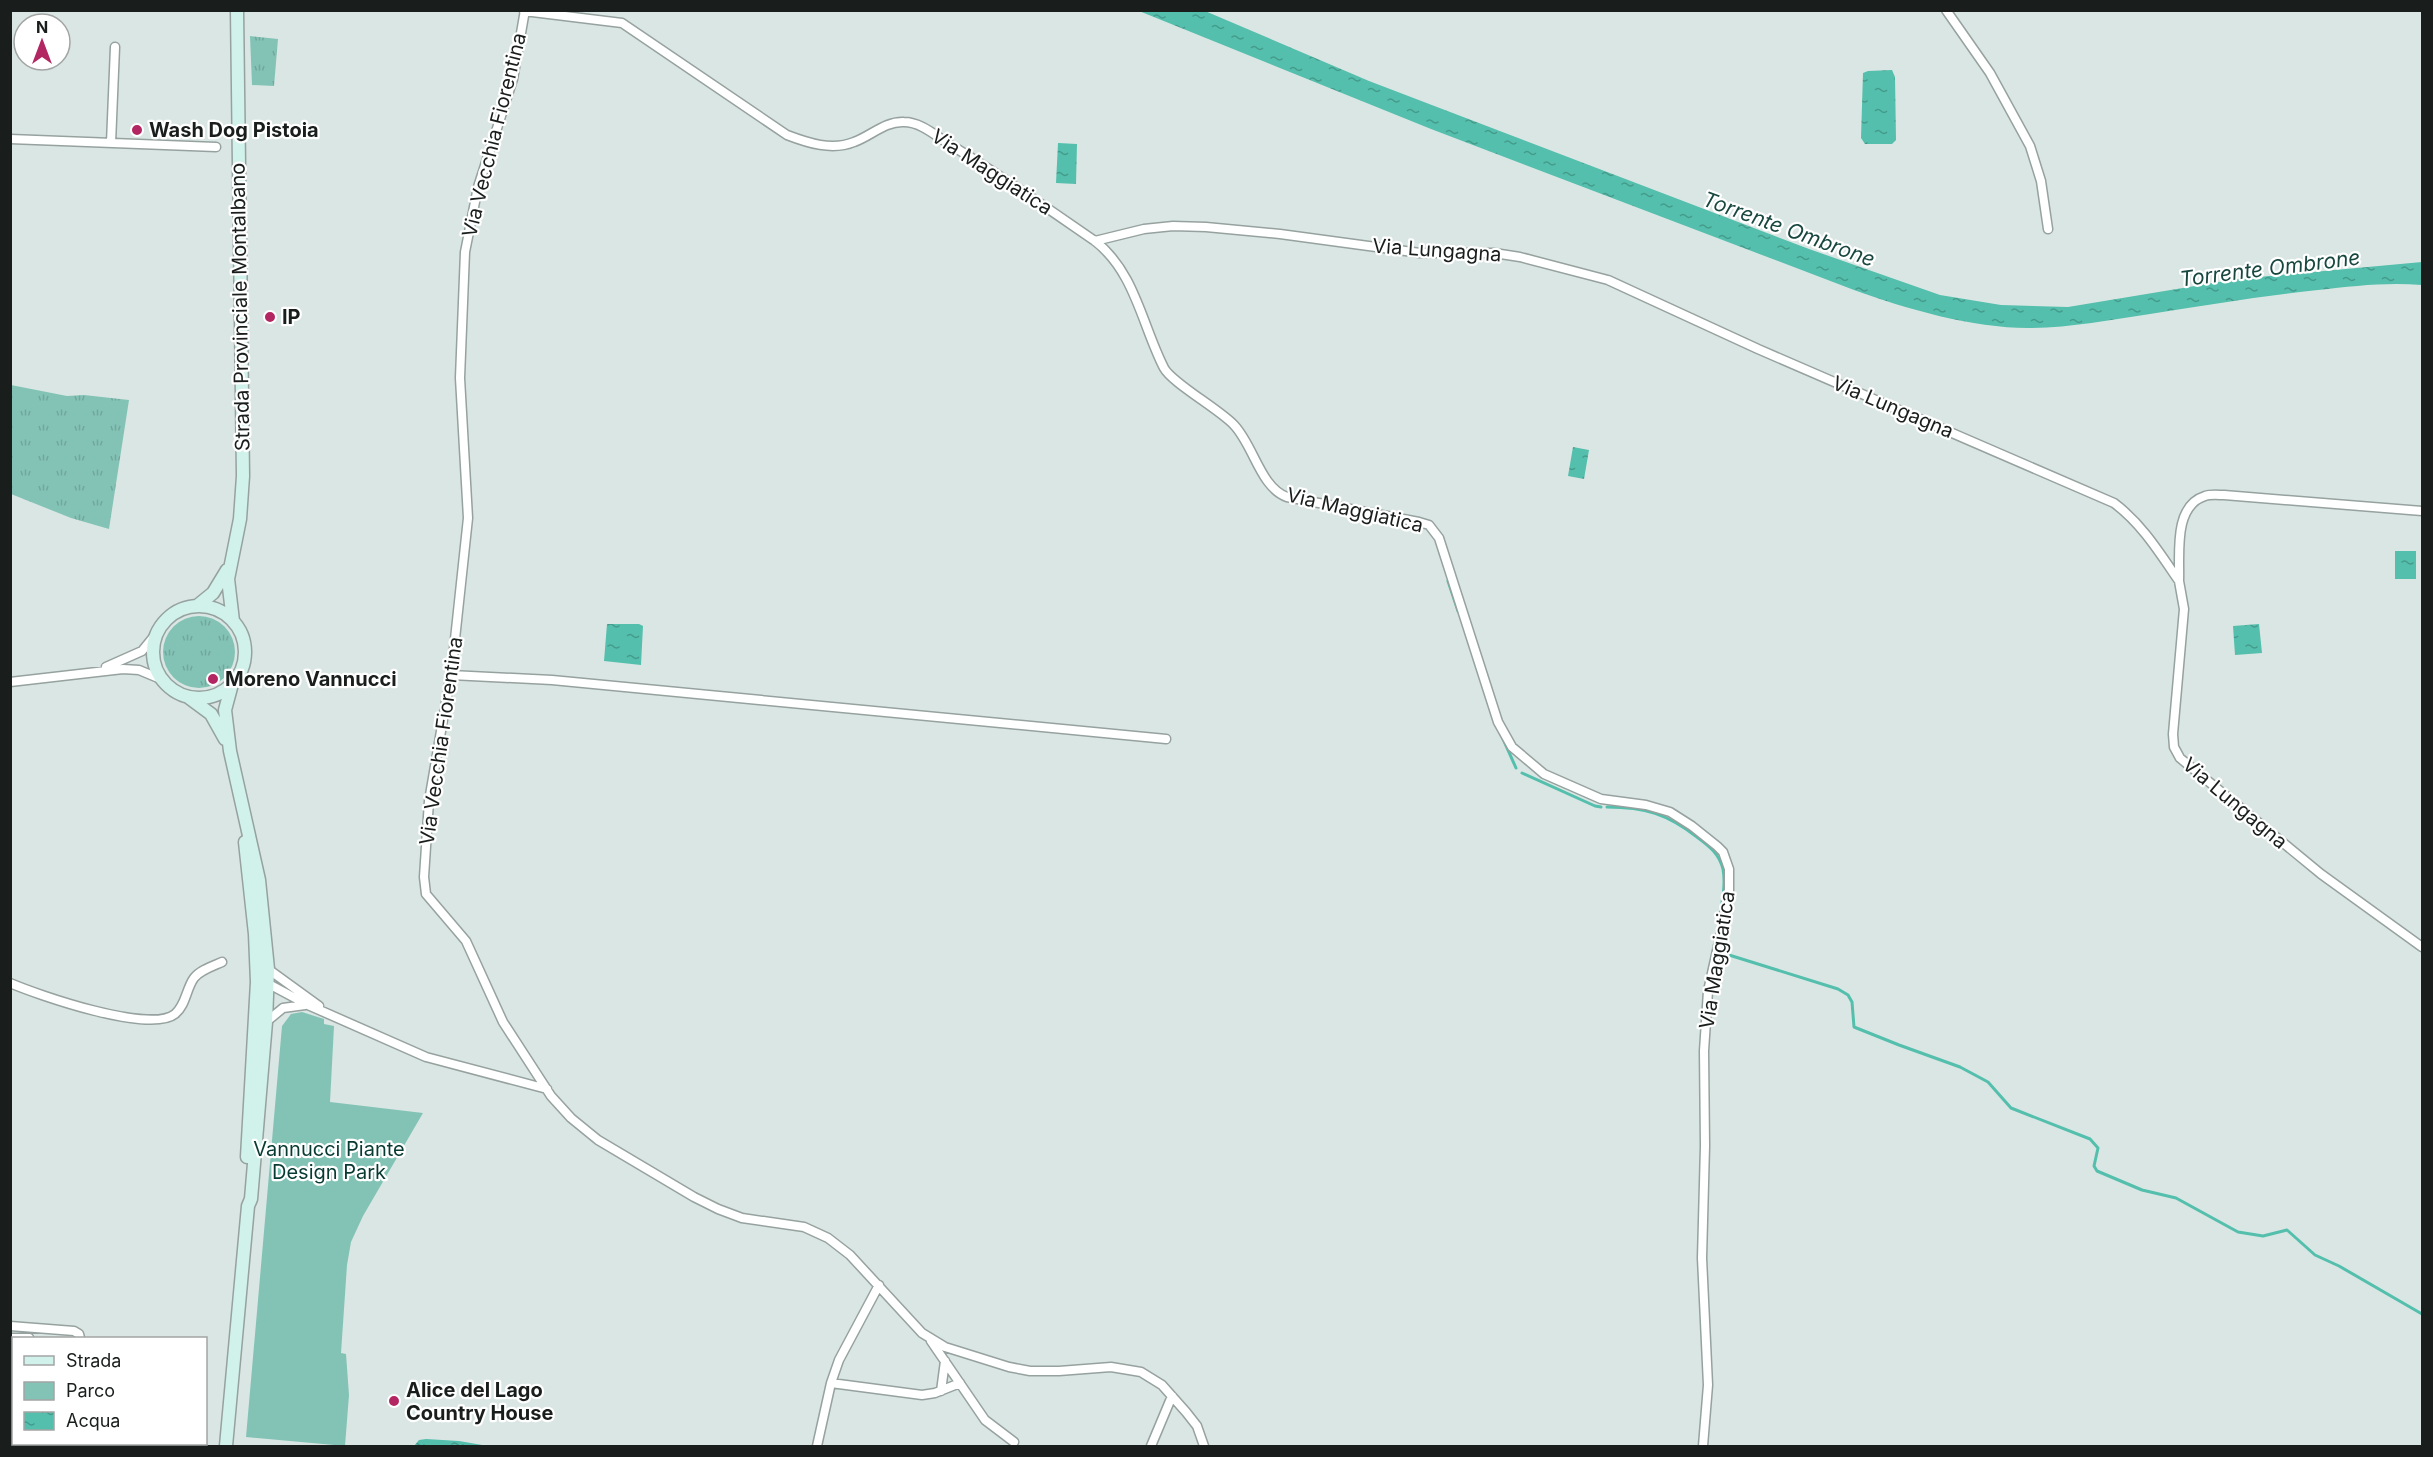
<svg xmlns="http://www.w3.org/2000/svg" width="2433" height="1457" font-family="Inter,sans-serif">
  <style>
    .grass { fill: url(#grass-tufts) }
    .park { fill: #83c3b6 }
    .water { fill: url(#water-ripples) }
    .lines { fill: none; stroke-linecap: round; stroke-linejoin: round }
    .stream { stroke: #53bfac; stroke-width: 3 }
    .street-casing { stroke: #96a29f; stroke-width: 11 }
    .secondary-casing { stroke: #96a29f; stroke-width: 15 }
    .street { stroke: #fff; stroke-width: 8 }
    .secondary { stroke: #d1f1eb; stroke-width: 12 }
    .poi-dot { fill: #b22662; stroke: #fff; stroke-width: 2 }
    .labels { text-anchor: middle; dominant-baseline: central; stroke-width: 4.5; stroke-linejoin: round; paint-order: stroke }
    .poi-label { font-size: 20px; font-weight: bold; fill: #191e1d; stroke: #fff; text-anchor: start }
    .street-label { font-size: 20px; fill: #191e1d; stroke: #fff }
    .park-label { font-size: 20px; fill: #073a33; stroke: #fff }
    .water-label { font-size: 21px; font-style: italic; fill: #17473f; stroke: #fff }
  </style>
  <defs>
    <pattern id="grass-tufts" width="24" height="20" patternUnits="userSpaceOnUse" patternTransform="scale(1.5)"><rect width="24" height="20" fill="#83c3b6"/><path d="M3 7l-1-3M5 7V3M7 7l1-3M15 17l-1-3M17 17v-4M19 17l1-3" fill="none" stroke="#71a79c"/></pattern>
    <pattern id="water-ripples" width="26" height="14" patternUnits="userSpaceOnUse" patternTransform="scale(1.5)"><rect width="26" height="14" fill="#53bfac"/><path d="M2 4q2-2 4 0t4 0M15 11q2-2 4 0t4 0" fill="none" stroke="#449b8b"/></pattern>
  </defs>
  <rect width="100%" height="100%" fill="#dae6e3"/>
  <path class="grass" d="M250,36L278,39L274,86L252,85Z
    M11,385L67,396L84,395L129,400L109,529L71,518L11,494Z
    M163 652a36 36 0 1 1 72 0a36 36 0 1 1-72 0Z"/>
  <path class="park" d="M302,1012L324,1019V1024L334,1026L330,1102L423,1113L363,1216L351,1242L347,1265L341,1353L346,1354L349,1395L345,1446L246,1437L282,1026L291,1014Z"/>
  <path class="water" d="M1139,11H1205L1369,81L1809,249L1940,295L2001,305L2068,307L2237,279L2422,262V285C2387,282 2353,286 2318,290C2262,296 2206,305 2150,314C2110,320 2069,328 2028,328C1973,328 1906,309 1854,290L1431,129Z
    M1892,70L1895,77L1896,140L1892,144H1865L1861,138L1863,73L1868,71Z
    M1058,143L1077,144L1076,184L1056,183Z
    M1573,447L1589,450L1584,479L1568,476Z
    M2395,551H2416V579H2395Z
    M607,624H639L643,626L641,665L604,661Z
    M2259,624L2262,653L2235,655L2233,626Z
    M426,1439L459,1441L488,1446H414L419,1440Z"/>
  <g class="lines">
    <path class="stream" d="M1448,581L1458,611
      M1499,730L1516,768
      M1522,773L1595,806L1601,807
      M1607,807C1645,807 1667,814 1697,837C1709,846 1719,853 1723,869C1726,885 1722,903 1719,919
      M1724,950L1729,955L1838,989L1848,995L1852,1002L1854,1027L1899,1045L1960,1067L1988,1082L2011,1108L2090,1139L2098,1148L2094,1166L2097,1171L2142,1190L2176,1198L2238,1232L2263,1236L2287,1230L2315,1255L2339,1266L2422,1314"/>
    <defs>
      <path id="street" d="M525,10L513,79L478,187L465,252L460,378L468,518L452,667L429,801L424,877L426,894L466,941L503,1022L551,1096L571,1118L598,1140L694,1197L718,1209L742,1218L804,1227L828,1238L850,1255L922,1333L945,1347L1009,1367L1030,1371H1059L1111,1367L1141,1372L1162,1385L1186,1412L1197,1426L1204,1446
        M1946,10L1990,73L2030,146L2041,181L2048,229
        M524,11L622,23L787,135C808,143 832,151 854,142C871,136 885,121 904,122C921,122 936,136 949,144C999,174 1047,208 1095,241C1135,272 1142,325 1164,368C1172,383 1219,409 1234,425C1254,446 1260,487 1287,497L1419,522L1429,525L1439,538L1498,722L1512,747L1544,774L1601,799L1646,805L1670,812L1692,826L1717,846L1723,852L1729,869V897L1708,991L1704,1051L1705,1146L1702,1258L1708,1385L1703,1446
        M10,139L216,147
        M111,143L115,47
        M1095,241L1144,229L1173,226L1206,227L1280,234L1420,253H1494L1520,257L1608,280L1758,349L2114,503C2142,524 2159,552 2179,581L2184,609L2173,734L2174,747L2180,758L2321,874L2422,947
        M2179,581C2180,554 2173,506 2205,496C2210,494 2219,495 2224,495L2422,511
        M106,667L142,651L160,629
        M451,675L552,680L1166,739
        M10,682L123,669L139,670L163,680
        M268,969L319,1006
        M265,982L308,1005L426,1057L547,1089
        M10,983C38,995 150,1034 175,1014C186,1005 186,989 194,978C200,970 213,966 222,962
        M266,1022L283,1008L305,1005
        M10,1326L74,1331L79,1334L80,1338
        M10,1338H29
        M931,1341L985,1420L1014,1442
        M831,1383L922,1395L935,1393L960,1383
        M941,1391L945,1361
        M10,1420H14
        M65,1446V1444
        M817,1446L831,1383L839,1360L879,1285
        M1151,1446L1172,1396"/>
      <path id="secondary" d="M197,606L213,593L227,570
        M153 652a46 46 0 1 1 92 0a46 46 0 1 1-92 0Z
        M233,621L228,579L240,519L243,476L237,10
        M188,697L211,714L225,739
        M245,842L255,934L257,982L247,1157
        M226,1446L248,1206L251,1199L266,1022L268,969L259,880L230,751L225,710L232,684"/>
    </defs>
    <use href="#street" class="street-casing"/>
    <use href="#secondary" class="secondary-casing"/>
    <use href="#street" class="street"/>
    <use href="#secondary" class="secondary"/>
  </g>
  <g class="poi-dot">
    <circle cx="137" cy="130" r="6"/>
    <circle cx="270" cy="317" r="6"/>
    <circle cx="213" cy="679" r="6"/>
    <circle cx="394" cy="1401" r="6"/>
  </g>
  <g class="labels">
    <g class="poi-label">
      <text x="149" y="130">Wash Dog Pistoia</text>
      <text x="282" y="317">IP</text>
      <text x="225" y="679">Moreno Vannucci</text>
      <text x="406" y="1390">Alice del Lago<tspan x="406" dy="23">Country House</tspan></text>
    </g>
    <g class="street-label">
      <text transform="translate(494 135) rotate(-76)">Via Vecchia Fiorentina</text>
      <text transform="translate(992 172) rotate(33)">Via Maggiatica</text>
      <text transform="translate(1437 250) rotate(4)">Via Lungagna</text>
      <text transform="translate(240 307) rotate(-91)">Strada Provinciale Montalbano</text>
      <text transform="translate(1893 407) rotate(23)">Via Lungagna</text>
      <text transform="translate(1355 510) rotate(13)">Via Maggiatica</text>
      <text transform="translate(441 741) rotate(-82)">Via Vecchia Fiorentina</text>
      <text transform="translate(2235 803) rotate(40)">Via Lungagna</text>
      <text transform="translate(1717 960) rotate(-81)">Via Maggiatica</text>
    </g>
    <g class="park-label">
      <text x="329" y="1149">Vannucci Piante<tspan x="329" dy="23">Design Park</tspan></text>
    </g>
    <g class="water-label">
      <text transform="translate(1789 229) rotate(20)">Torrente Ombrone</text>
      <text transform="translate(2270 268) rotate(-7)">Torrente Ombrone</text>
    </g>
  </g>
  <rect width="2433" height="1457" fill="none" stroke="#191e1d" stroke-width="24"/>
  <rect x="12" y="1337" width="195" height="108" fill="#ffffff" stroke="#a3a5a5" stroke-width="1.5"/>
  <rect x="24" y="1356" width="30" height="9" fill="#d1f1eb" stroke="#a3a5a5" stroke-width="1.5"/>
  <text x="66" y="1367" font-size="18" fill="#191e1d">Strada</text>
  <rect x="24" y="1382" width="30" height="18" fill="#83c3b6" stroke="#a3a5a5" stroke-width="1.5"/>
  <text x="66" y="1397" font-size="18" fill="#191e1d">Parco</text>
  <rect x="24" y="1412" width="30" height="18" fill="url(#water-ripples)" stroke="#a3a5a5" stroke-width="1.5"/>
  <text x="66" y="1427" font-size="18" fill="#191e1d">Acqua</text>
  <g transform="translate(42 42)"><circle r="28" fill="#ffffff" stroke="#a3a5a5" stroke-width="1.5"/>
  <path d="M0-4.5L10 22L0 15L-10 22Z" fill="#b22662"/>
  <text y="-9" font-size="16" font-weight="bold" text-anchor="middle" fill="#191e1d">N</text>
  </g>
</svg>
